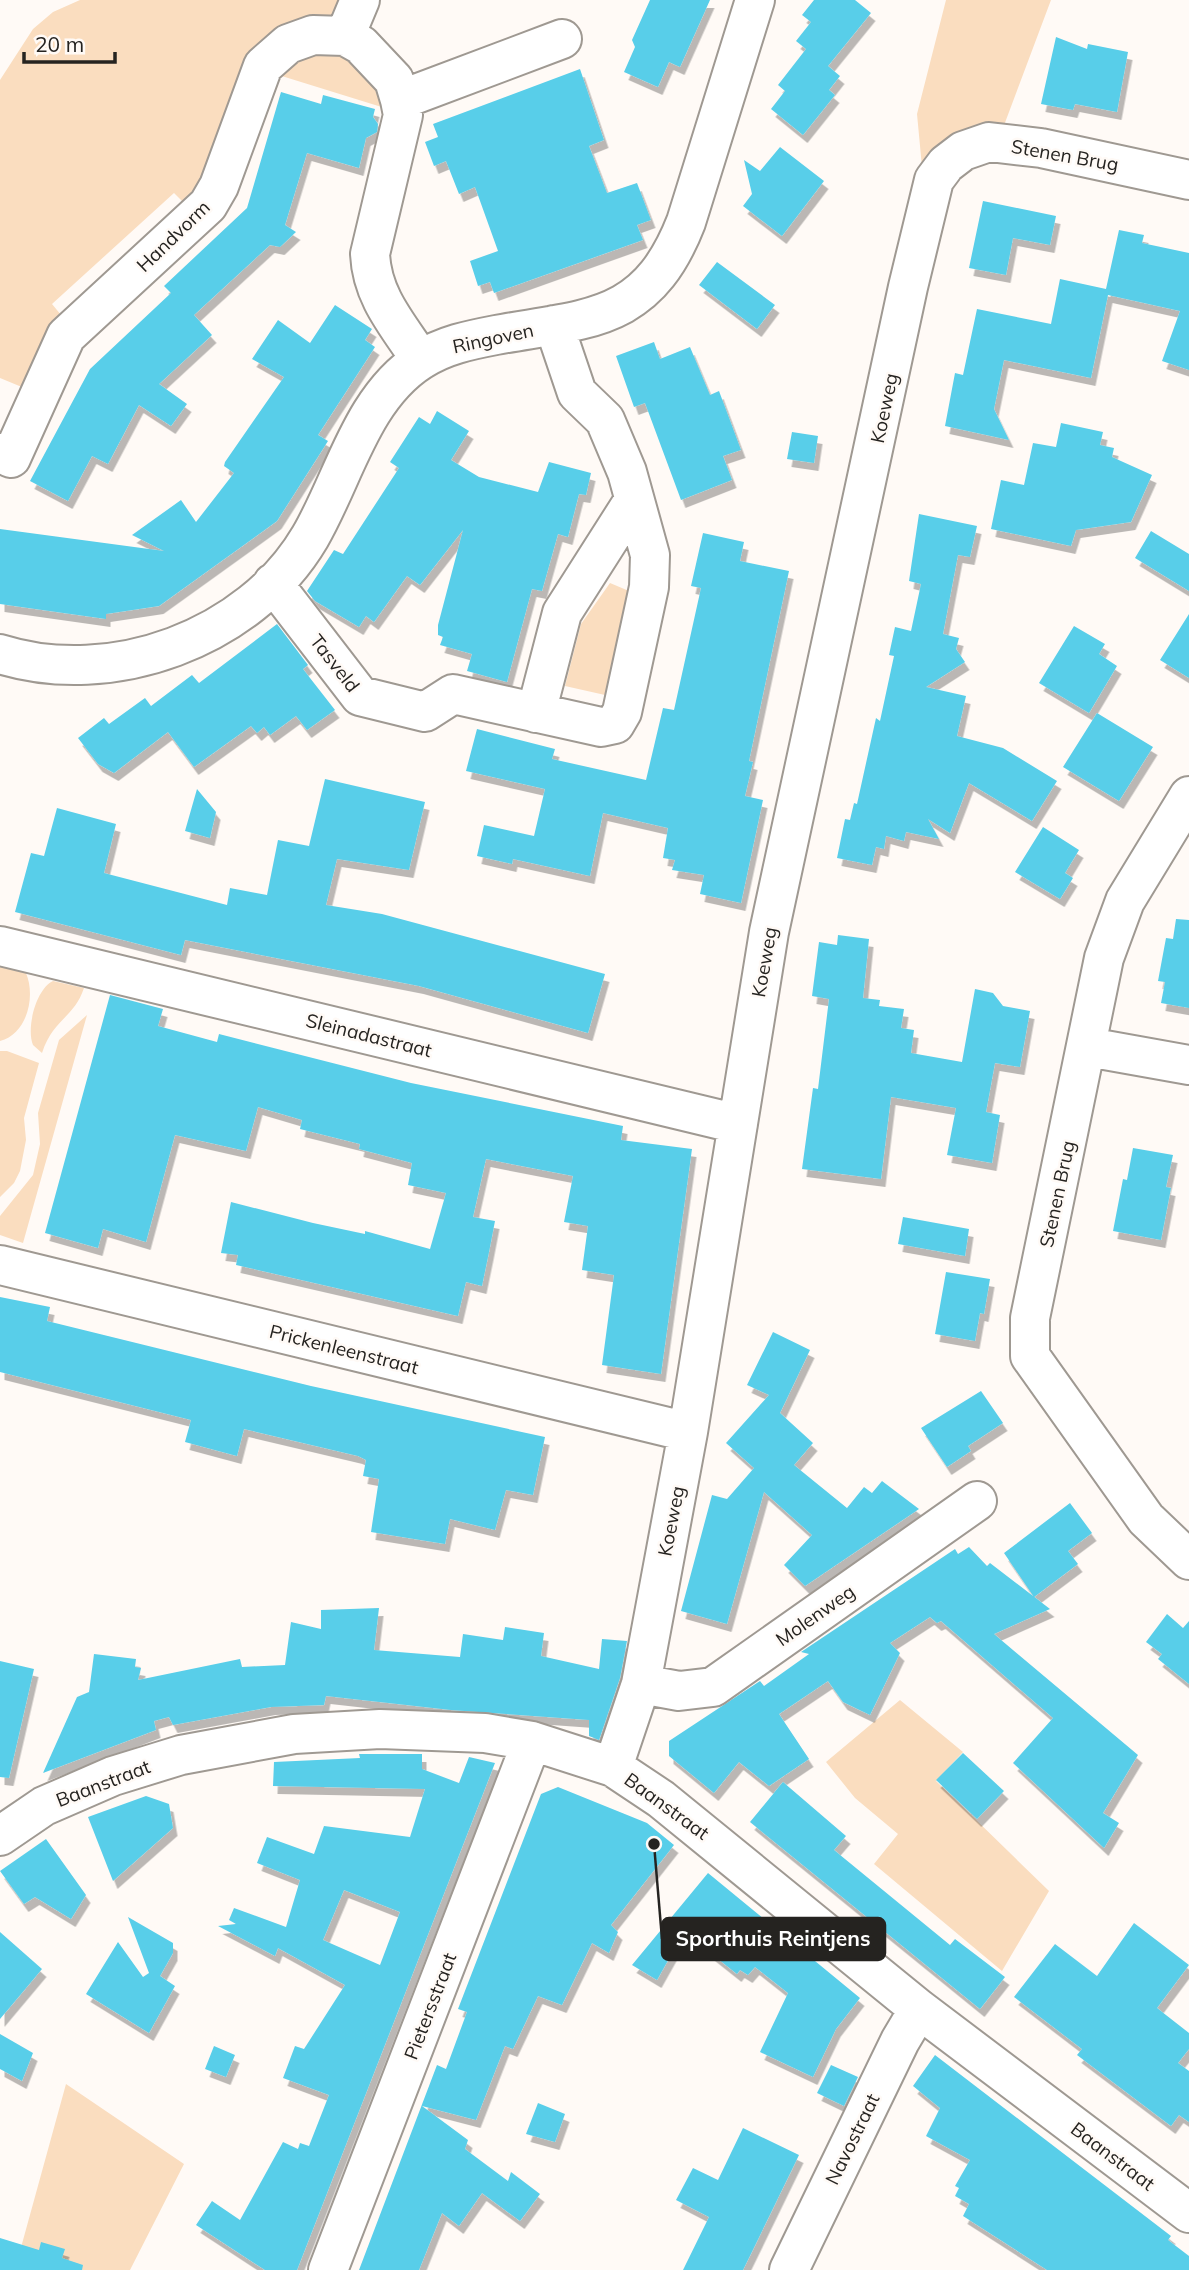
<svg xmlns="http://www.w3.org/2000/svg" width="1189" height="2270" font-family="Mulish,sans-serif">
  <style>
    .green { fill: #faddbf }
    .building { fill: #59cee9; fill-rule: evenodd; filter: url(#shadow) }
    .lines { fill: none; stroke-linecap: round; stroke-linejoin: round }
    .minor-casing { stroke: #9f9992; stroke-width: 42 }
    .minor { stroke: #fff; stroke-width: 38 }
    .labels { text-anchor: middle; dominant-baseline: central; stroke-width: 5; stroke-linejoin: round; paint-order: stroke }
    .street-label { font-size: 19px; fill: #252320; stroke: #fffaf6 }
    .leader { fill: none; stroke: #252320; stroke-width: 2.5 }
    .callout-dot { fill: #252320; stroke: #fffaf6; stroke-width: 2.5 }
    .callout { fill: #252320; stroke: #252320; stroke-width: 2.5 }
    .callout-label { font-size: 21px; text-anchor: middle; font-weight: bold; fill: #fff }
  </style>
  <defs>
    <filter id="shadow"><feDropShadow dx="4.5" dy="8" stdDeviation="0" flood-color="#0004"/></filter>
  </defs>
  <rect width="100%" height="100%" fill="#fffaf6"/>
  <path class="green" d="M80,0H350L344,14L302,29L190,209L174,193L52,304L66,321L29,390L0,378V80L33,29L53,12Z
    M946,0H1051L1003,128L922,167L917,114Z
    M318,47L364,64L388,109L272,73Z
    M610,583L629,591L605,695L565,686L581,624Z
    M0,967L26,973C36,997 27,1034 0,1041Z
    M53,981L84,988C74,1018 53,1019 42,1053L33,1045C26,1028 36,989 53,981Z
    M87,1015L23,1243L0,1235V1216L33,1175L40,1144L38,1113L59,1040Z
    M0,1051H7L39,1063L24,1118L26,1140L20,1171L14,1183L0,1197Z
    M900,1700L963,1752L936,1781L1049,1891L1002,1971L874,1864L898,1834L855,1798L826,1762Z
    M66,2084L184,2164L130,2270H37L17,2262Z"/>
  <path class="building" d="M650,0H710L680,67L669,62L658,87L624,72L635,47L632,40Z
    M814,0H855L871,13L828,66L840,76L829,90L835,95L803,135L771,109L785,91L778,85L806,49L796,41L811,22L802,15Z
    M1056,37L1087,49L1088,44L1128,52L1117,112L1075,104L1073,110L1041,104Z
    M580,69L604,140L589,146L607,193L637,183L651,220L637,225L643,240L494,293L490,282L478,286L470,261L498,251L475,187L459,194L446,161L434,166L425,142L438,137L433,124Z
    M281,92L321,104L323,95L375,109L373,117L378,124L377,132L366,138L359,168L307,153L285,225L296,232L280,247L270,245L194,315L212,335L159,384L187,404L171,426L139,405L108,464L92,456L68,501L30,481L90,369L171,293L164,286L247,208Z
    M780,147L824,181L782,236L743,206L752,194L744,160L760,171Z
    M983,201L1056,216L1050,245L1013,238L1006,275L969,268Z
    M1119,230L1144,235L1142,243L1189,253V370L1162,361L1180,311L1108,295L1091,378L1004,360L994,409L1009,440L945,426L955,373L963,375L977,309L1051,324L1060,279L1106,289Z
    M717,262L775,305L757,329L699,285Z
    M335,305L372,329L365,340L375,347L318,435L328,441L277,521L159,606L106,614V619L0,604V529L164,551L132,535L181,500L196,522L234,473L224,466L225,462L284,377L252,359L278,320L310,343Z
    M654,342L660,359L690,347L710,395L719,391L741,450L723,456L732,480L681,500L645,403L634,407L616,356Z
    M437,411L469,431L451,460L479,477L538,492L549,462L591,473L586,495L579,494L568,537L558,534L542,591L532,589L507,682L467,671L472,654L440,645L443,637L438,635V625L463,530L420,585L407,576L374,622L366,616L359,627L315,601L307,591L334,550L343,554L399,468L390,462L419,417L430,424Z
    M1061,423L1103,432L1100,445L1114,448L1112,457L1152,475L1131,522L1076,530L1071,546L991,529L1001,480L1024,485L1033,443L1056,447Z
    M792,432L818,436L814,463L787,459Z
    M919,514L977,526L970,557L958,555L943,634L959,638L956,649L965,662L926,687L966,696L957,736L1003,748L1057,781L1032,821L969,783L950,833L928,819L939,839L906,832L904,841L886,836L884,849L876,847L872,865L837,858L845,819L850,820L854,803L857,804L876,718L880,721L894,656L889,655L895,627L911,631L921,584L909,581Z
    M1151,531L1189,554V591L1135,558Z
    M703,533L744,542L740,561L789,571L749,761L753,762L745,796L763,800L741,903L700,894L704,875L672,870L675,860L663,858L668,828L603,813L590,876L513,859L512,864L477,856L484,825L534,836L545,789L466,771L477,729L555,749L552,759L646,780L663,708L674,710L701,588L691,586Z
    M1189,614V678L1160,660Z
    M277,624L308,665L303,669L335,710L307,730L296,716L270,735L264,727L257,733L251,726L194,767L168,732L114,773L98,764L78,738L104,718L109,724L145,698L151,706L192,675L199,683Z
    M1074,626L1105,644L1099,654L1117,666L1089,713L1039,683Z
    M1097,713L1153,747L1119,801L1063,767Z
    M325,779L425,802L409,870L337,859L326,905L382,914L605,974L588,1033L419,986L185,940L181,955L15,912L31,853L44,856L57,808L116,824L104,873L227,905L230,888L267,895L278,840L309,846Z
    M197,789L216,812L210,838L185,831Z
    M1043,827L1079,850L1065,873L1073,878L1060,899L1015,872Z
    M1176,919L1189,920V1008L1161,1003L1165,982L1158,981L1166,938L1173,939Z
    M838,935L869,939L863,998L880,1000L879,1006L904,1009L901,1028L914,1030L911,1053L962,1062L975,989L993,993L1003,1006L1030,1011L1020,1067L995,1063L986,1112L1000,1115L992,1163L947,1155L956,1108L891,1097L881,1179L802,1169L813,1088L818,1089L829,999L812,996L819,942L837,945Z
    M110,995L163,1009L158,1026L217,1042L219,1034L411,1083L623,1126L621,1140L692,1149L661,1374L602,1365L614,1275L582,1270L588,1226L564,1222L573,1176L486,1159L473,1217L495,1221L489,1252L482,1286L466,1282L458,1316L236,1265L238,1255L221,1253L231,1202L313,1223L365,1234V1231L430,1249L446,1193L408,1185L412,1163L359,1149L360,1144L300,1129L302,1120L258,1107L246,1151L175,1135L146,1242L103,1229L98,1248L45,1233Z
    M1133,1148L1173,1155L1166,1187L1171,1188L1161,1240L1113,1231L1123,1179L1127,1180Z
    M903,1217L969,1229L965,1256L898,1244Z
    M946,1272L990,1279L984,1314L980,1313L975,1341L935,1334Z
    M0,1297L50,1307L47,1321L311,1386L545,1437L533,1495L506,1490L495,1530L450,1519L445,1544L371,1532L379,1479L363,1476L366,1460L358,1456L244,1429L237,1456L185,1442L191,1420L0,1372Z
    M773,1332L810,1350L780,1413L813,1443L794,1465L847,1508L864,1487L872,1493L882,1481L919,1509L805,1586L784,1565L812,1535L764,1492L727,1624L681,1611L712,1495L727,1499L754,1468L726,1443L769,1395L747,1385Z
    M981,1391L1003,1423L968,1446L971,1451L947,1467L921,1428Z
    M1070,1503L1092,1533L1068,1551L1078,1564L1034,1597L1004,1553Z
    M969,1547L987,1566L990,1563L1050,1609L994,1634L1138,1755L1103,1813L1119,1823L1104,1848L1013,1763L1053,1718L941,1621L937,1623L930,1617L890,1643L900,1653L870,1715L843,1702L828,1681L779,1714L809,1759L769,1786L739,1762L714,1793L669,1756V1741L760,1681L764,1686L809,1654L801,1652L955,1549L958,1554Z
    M379,1608L374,1650L460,1657L463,1634L503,1640L505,1627L544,1633L541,1656L599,1669L602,1639L627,1641L620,1678L599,1740L589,1736V1720L451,1710L326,1696L324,1705L271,1707L173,1725L169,1717L154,1721L156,1730L43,1773L77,1697L89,1692L94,1654L136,1659L135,1667L141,1668L138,1680L240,1659L242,1667L285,1665L291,1622L321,1629V1610Z
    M1167,1614L1183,1628L1189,1621V1684L1158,1659L1162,1654L1146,1642Z
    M0,1661L34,1669L9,1778L0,1777Z
    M963,1753L1004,1791L977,1819L936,1780Z
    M359,1754H422V1769L459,1783L469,1757L495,1763L297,2270H265L196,2225L212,2201L240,2220L283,2142L298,2149L300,2143L309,2146L329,2095L283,2078L295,2046L304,2049L345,1985L278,1948L275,1956L218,1926L236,1924L229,1920L234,1908L286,1927L300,1880L257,1863L267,1837L314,1854L324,1826L410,1837L425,1789L273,1786L274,1762L360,1758ZM344,1890L400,1912L380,1965L323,1940Z
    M783,1782L846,1836L834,1850L950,1945L955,1939L1005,1977L980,2009L750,1822Z
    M558,1787L647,1823L674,1845L611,1925L618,1932L609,1953L592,1943L562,2005L538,1996L513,2049L505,2046L476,2120L422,2106L468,2140L465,2149L508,2181L511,2172L540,2194L520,2221L482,2193L459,2226L442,2213L419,2270H359L437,2065L446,2069L467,2012L458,2009L541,1794Z
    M146,1796L169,1804L173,1828L113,1881L88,1817Z
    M46,1839L86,1895L71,1919L35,1897L24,1904L0,1871Z
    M708,1873L860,1998L836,2029L813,2077L760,2052L788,1993L755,1967L748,1975L740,1970L737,1974L684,1932L657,1980L632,1965Z
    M128,1917L173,1943V1953L160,1976L175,1986L149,2033L86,1994L118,1942L143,1977L149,1973Z
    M1134,1923L1189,1965L1157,2008L1189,2033V2049L1178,2063L1189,2071V2122L1179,2115L1171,2126L1077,2055L1082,2049L1014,1997L1055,1944L1097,1976Z
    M0,1932L42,1969L0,2019Z
    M0,2034L33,2053L22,2081L0,2069Z
    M214,2046L235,2055L226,2077L205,2069Z
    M935,2055L1171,2236L1168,2240L1189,2256V2270H1047L963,2216L969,2204L955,2196L959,2188L955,2186L970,2160L926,2136L940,2108L913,2086Z
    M831,2065L858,2077L844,2106L817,2093Z
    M538,2103L565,2114L555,2142L526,2134Z
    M743,2128L799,2155L743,2270H683L709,2217L676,2200L693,2168L718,2180Z
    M0,2238L39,2250L41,2242L65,2249L62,2258L83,2265L82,2270H0Z"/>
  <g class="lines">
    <defs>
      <path id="minor" d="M345,36L360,0
        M400,100L562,39
        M1,453L11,458L66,336L208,205L219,186L263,66L288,44L313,35L345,36L361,45L394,80L400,100L403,115L370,254C372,297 398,325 421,360
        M273,583L360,696L425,712L453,694L601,727L615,724L622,712L649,587L650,555L627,472L605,420L577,393L554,325
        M0,654C111,689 250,639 310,537C344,479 361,398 421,360C444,345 470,340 496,335C590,318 647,322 686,222L755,0
        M536,713L562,613L634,500
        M1189,796L1125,901L1104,958L1030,1318V1356L1146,1519L1189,1560
        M0,946L738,1124
        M1088,1047L1189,1065
        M0,1265L688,1432
        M641,1684L679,1691L713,1687L977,1501
        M613,1767L641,1684L688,1432L769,932L908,287L934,180L946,164L963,151L989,142L1041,148L1189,180
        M0,1836L44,1806L113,1776L181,1755L294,1734L380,1729L485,1733L532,1741L613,1767L661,1799L919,2009L1189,2213
        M328,2270L532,1741
        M789,2270L900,2041L919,2009"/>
    </defs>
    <use href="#minor" class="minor-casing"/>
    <use href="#minor" class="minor"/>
  </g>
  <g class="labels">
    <g class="street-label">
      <text transform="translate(1065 155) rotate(10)">Stenen Brug</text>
      <text transform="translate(173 236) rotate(-44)">Handvorm</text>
      <text transform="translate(493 338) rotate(-12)">Ringoven</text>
      <text transform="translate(884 408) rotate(-78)">Koeweg</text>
      <text transform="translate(335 663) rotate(52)">Tasveld</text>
      <text transform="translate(764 962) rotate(-80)">Koeweg</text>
      <text transform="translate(369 1035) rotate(14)">Sleinadastraat</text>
      <text transform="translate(1057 1194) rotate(-78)">Stenen Brug</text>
      <text transform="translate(344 1349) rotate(14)">Prickenleenstraat</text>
      <text transform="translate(671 1521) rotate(-79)">Koeweg</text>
      <text transform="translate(815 1615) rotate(-35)">Molenweg</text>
      <text transform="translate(103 1783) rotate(-21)">Baanstraat</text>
      <text transform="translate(667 1806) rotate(36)">Baanstraat</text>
      <text transform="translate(430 2006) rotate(-69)">Pietersstraat</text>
      <text transform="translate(852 2139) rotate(-64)">Navostraat</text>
      <text transform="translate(1113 2156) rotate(37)">Baanstraat</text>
    </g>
  </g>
  <path class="leader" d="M654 1844L662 1939"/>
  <circle class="callout-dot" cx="654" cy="1844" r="7"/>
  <rect class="callout" x="662" y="1918" width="223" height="42" rx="7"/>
  <g class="callout-label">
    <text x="773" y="1946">Sporthuis Reintjens</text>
  </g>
  <path d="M24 52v10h91v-10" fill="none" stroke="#252320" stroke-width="3.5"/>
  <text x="35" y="52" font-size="21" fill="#252320" stroke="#fffaf6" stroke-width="5" paint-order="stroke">20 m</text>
</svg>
